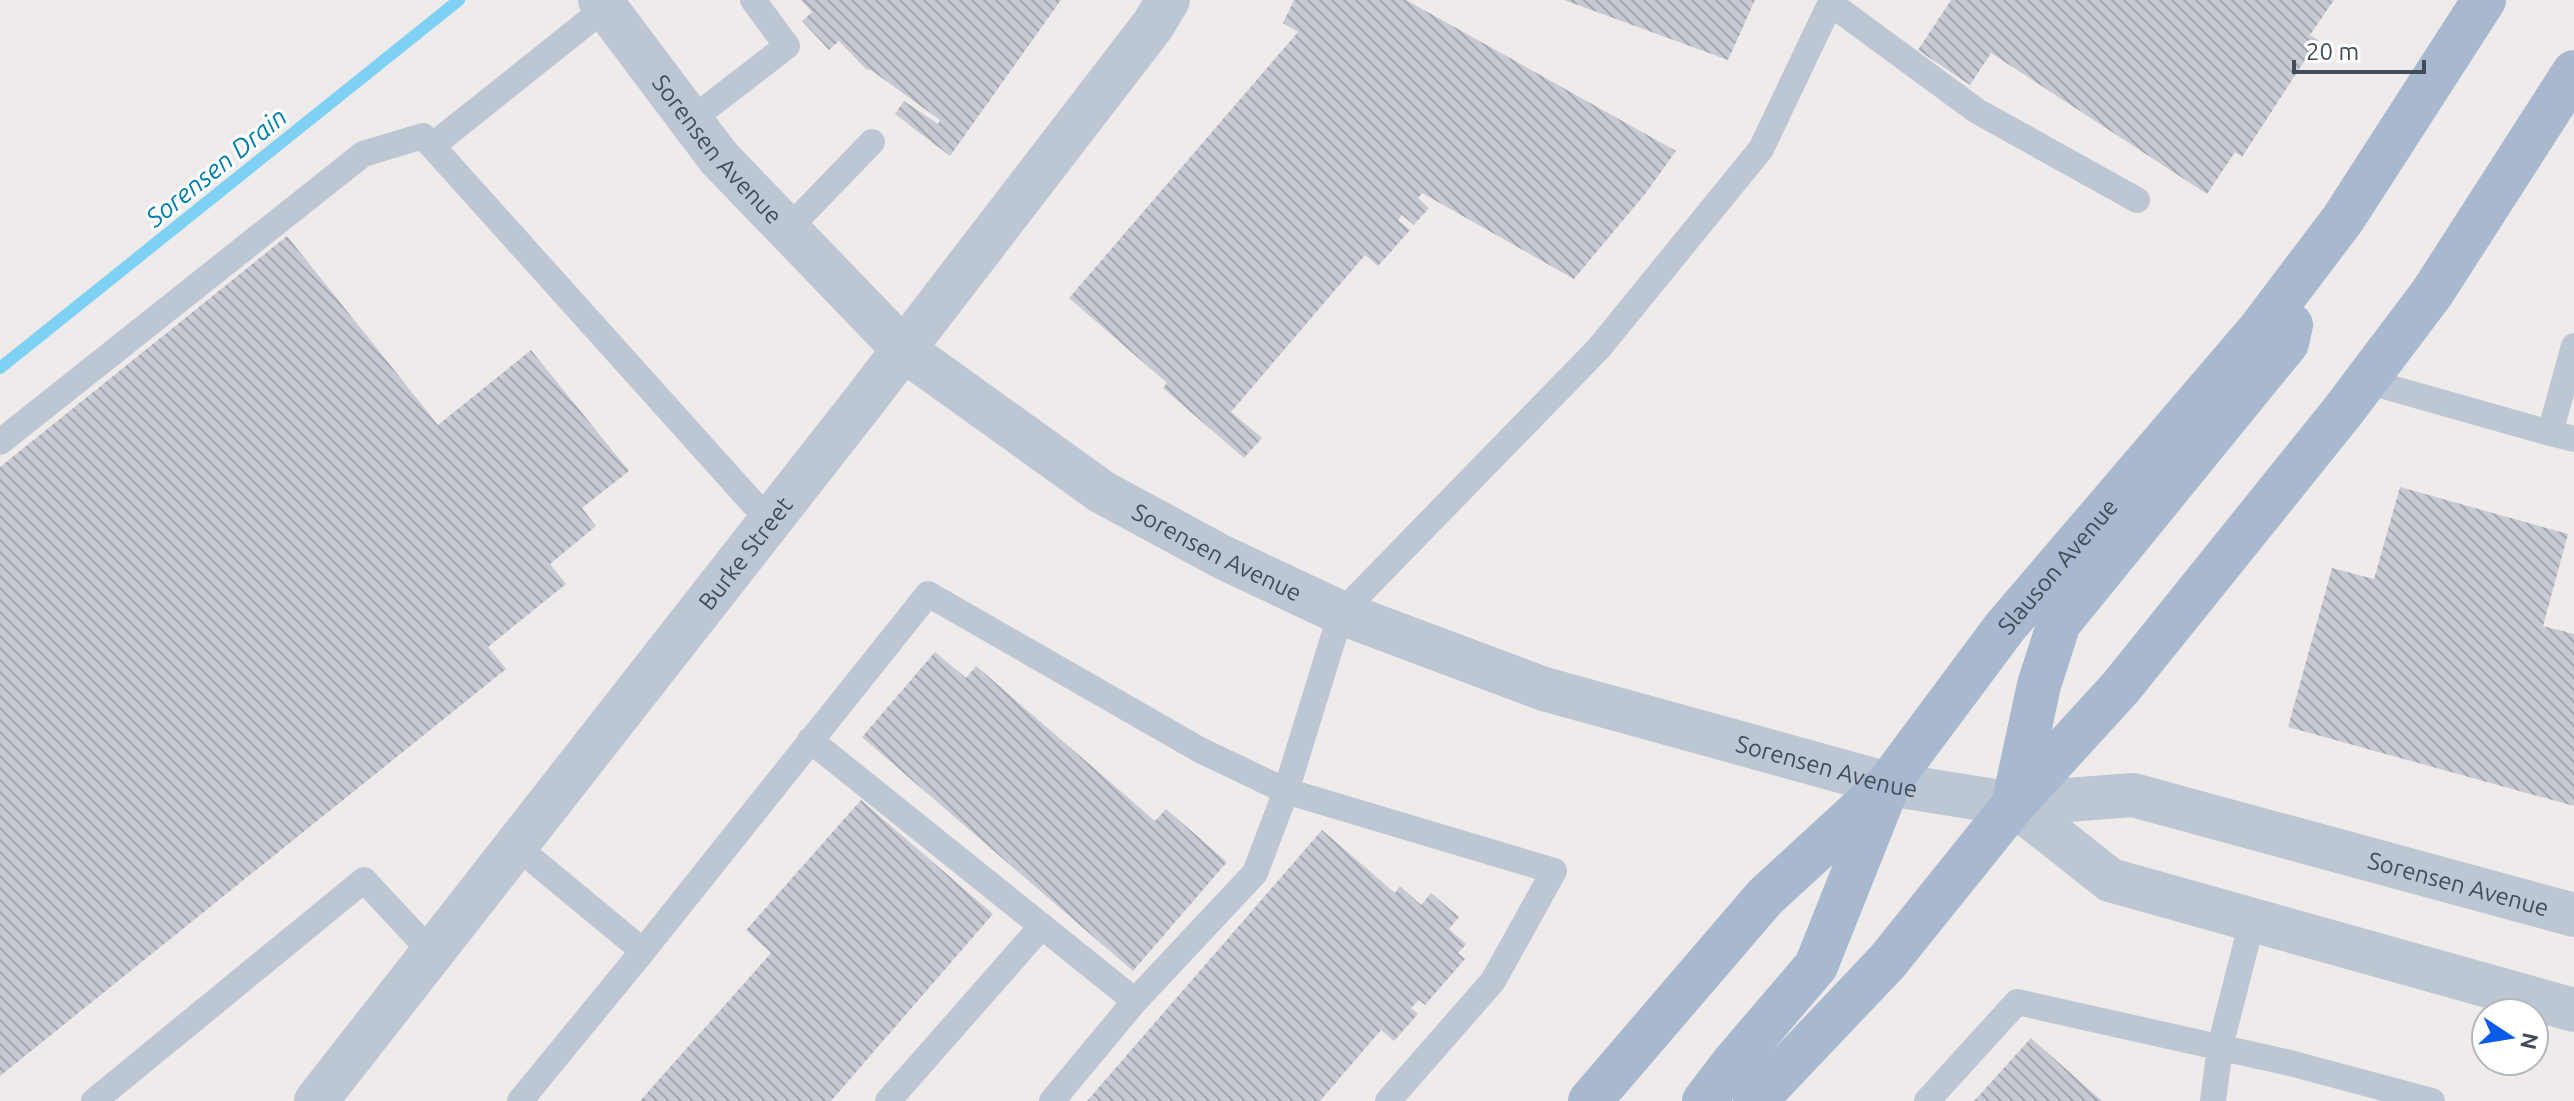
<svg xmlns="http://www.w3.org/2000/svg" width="2574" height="1101" font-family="Ubuntu,sans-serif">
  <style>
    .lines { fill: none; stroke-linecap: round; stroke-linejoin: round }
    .stream { stroke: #7ed1f2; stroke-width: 12 }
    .building { fill: url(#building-back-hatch) }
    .service { stroke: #bdc7d3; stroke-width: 26 }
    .minor { stroke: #bdc7d3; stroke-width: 44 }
    .tertiary { stroke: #bdc7d3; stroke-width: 44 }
    .primary { stroke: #a8b8ce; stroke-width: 44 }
    .labels { text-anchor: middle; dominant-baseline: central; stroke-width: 6; stroke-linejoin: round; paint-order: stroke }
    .street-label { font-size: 24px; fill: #434d5a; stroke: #fff }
    .water-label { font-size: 26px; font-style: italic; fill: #017eaf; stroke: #fff }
  </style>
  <defs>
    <pattern id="building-back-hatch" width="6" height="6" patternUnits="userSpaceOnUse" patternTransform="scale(2)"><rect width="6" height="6" fill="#c7cad2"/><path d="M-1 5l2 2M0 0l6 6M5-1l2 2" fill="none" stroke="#a3a6ad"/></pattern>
  </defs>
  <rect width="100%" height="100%" fill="#efebeb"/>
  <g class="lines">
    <path class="stream" d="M0,368L459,0"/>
  </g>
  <path class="building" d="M801,0H1061L950,156L895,114L904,101L938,124L940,120L871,70L866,69L839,41L829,50L802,21L812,12Z
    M1294,0H1406L1676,151L1645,194L1574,279L1422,193L1418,198L1429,208L1414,225L1402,215L1398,220L1410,230L1378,266L1365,255L1231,412L1262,438L1244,458L1163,388L1167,383L1069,298L1298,32L1283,23Z
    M1564,0H1755L1728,60Z
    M1951,0H2334L2310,35L2318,40L2242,157L2235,152L2207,194L1991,53L1970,85L1918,50Z
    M287,236L438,425L531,350L629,471L582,508L596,526L550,564L566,584L488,647L506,669L0,1076V467Z
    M2400,487L2568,534L2543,626L2574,634V806L2288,727L2332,568L2374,579Z
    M935,652L966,678L976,666L1155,821L1166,809L1227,862L1133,971L862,737Z
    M861,800L993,914L831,1101H640L771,953L746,930Z
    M1322,830L1395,893L1400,886L1421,905L1431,893L1459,917L1449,929L1466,944L1458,953L1465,959L1425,1005L1419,1000L1411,1008L1418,1014L1394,1041L1381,1030L1320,1101H1087Z
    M2031,1038L2102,1101H1974Z"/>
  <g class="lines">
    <path class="service" d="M1830,3L1977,111L2137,200
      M691,120L787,46L753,0
      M432,146L615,0
      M788,229L872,142
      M2574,346L2550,433L2574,439
      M2366,381L2550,433
      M0,442L363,154L423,136L770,522
      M810,740L1135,1001L1052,1101
      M516,846L643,951L520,1101
      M643,951L928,594L1200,750L1286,791L1341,613L1599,348L1761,149L1832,0
      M1135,1001L1255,873L1286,791L1554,871L1493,981L1388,1101
      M94,1101L364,880L432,953
      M888,1101L1042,926
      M1927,1101L2017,1002L2290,1063L2432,1101
      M2213,1101L2220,1047L2252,921"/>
    <path class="minor" id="s1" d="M316,1101L864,401L1153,25L1168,0"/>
    <g class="tertiary">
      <path id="s2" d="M600,0L719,158L904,350L1102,492L1222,557L1341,613L1544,689L1888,784L2014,804L2133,795L2574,915"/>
      <path d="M2014,804L2110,880L2574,1010"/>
    </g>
    <g class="primary">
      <path d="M2014,801L2039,685L2059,623L2287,343L2291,325"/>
      <path id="s3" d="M1590,1101L1765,897L1888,784L2005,627L2259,330L2343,219L2484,0"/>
      <path d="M1704,1101L1733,1063L1816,966L1885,793"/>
      <path d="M1755,1101L1887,962L2014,804L2121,687L2343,411L2432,293L2574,72"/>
    </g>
  </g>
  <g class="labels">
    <g class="street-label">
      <text stroke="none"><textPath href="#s2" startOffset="190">Sorensen Avenue</textPath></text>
      <text stroke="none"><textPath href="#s2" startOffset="838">Sorensen Avenue</textPath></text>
      <text stroke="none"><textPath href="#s1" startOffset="696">Burke Street</textPath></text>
      <text stroke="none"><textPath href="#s3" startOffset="712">Slauson Avenue</textPath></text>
      <text stroke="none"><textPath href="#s2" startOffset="1486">Sorensen Avenue</textPath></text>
      <text stroke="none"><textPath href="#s2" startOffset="2134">Sorensen Avenue</textPath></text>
    </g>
    <g class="water-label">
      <text transform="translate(216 167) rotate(-39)">Sorensen Drain</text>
    </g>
  </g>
  <g transform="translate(2510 1037) rotate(102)"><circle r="38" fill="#ffffff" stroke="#b4b8bd" stroke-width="2"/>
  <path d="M0-6L14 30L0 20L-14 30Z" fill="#0b5be9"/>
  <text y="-12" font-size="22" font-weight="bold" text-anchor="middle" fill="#434d5a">N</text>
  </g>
  <path d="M2294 60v12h130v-12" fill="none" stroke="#434d5a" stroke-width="4"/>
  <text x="2306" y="60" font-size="24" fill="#434d5a" stroke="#ffffff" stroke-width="6" paint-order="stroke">20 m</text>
</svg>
